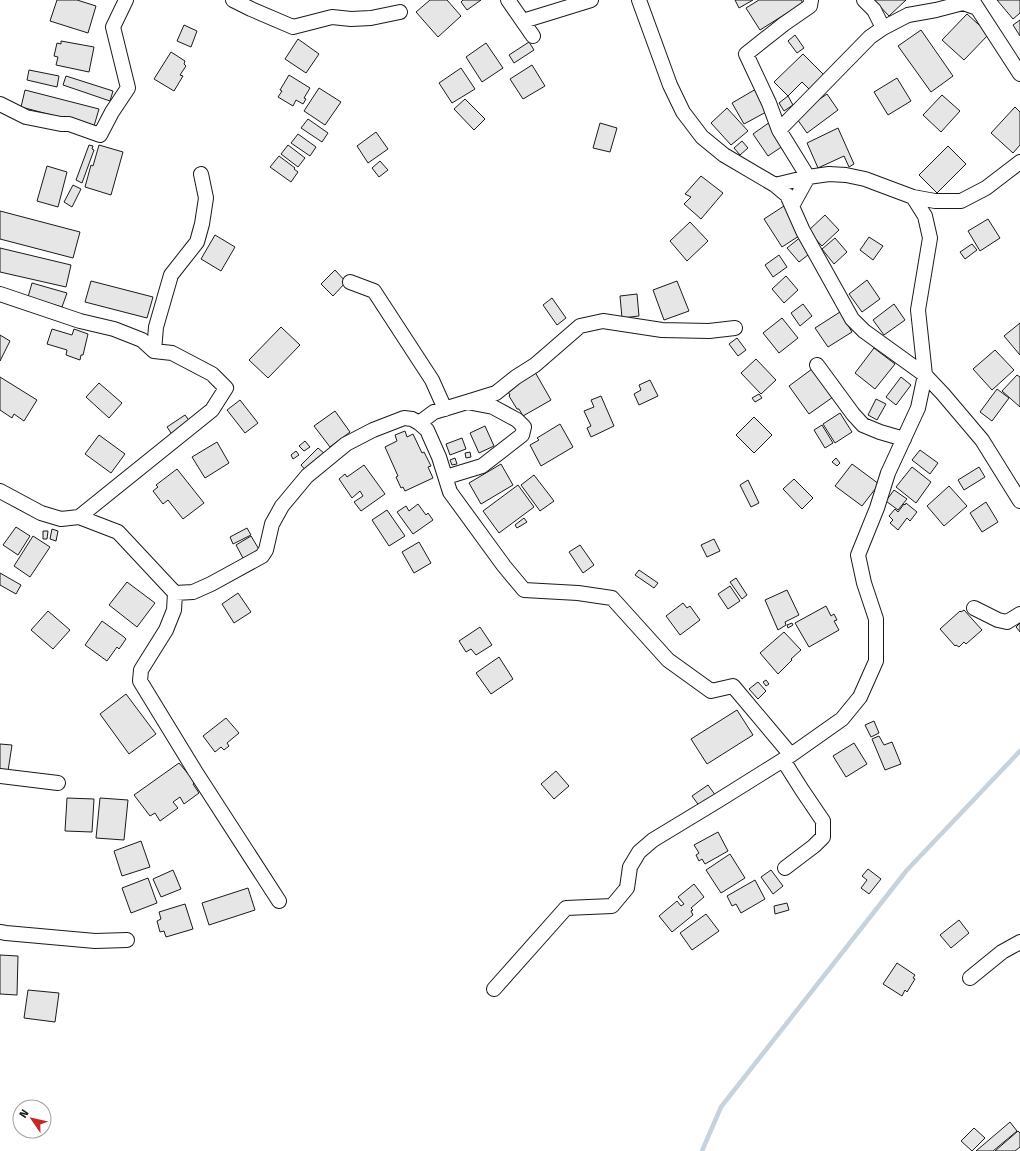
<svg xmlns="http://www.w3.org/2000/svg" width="1020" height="1151" font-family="'Fira Sans',sans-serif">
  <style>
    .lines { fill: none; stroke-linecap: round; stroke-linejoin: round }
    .stream { stroke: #c6d2dc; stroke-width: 4.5 }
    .building { fill: #e6e6e6; stroke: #1a1a1a }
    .minor-casing { stroke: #1a1a1a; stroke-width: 16 }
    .minor { stroke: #fff; stroke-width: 14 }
  </style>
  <rect width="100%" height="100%" fill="#fff"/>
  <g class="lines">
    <path class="stream" d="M702,1151L721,1107L907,870L1020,751"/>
  </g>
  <path class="building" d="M57,0H77L96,6L88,33L50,21Z
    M430,0H447L461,16L438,37L416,12Z
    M463,0H481L467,10L461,2Z
    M735,0H753L739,8Z
    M759,0H801L803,3L760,30L746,8Z
    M874,0H906L889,16Z
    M997,0H1020V13L1013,19Z
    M967,14L989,34L964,60L942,40Z
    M1020,20V36L1013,25Z
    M184,25L197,31L191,47L177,41Z
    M921,30L953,76L931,92L898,46Z
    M795,35L804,48L797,53L788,41Z
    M298,39L319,54L306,73L285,59Z
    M61,41L94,47L89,72L56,65L58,57L54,56L57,43L61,44Z
    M529,42L534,50L514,63L509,55Z
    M486,43L503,68L482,82L466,57Z
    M171,52L185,61L184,64L186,66L180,75L183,76L174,91L154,79Z
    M803,54L825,76L810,90L802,82L788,96L774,82Z
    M532,65L545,86L523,99L510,79Z
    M461,68L475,89L452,103L439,83Z
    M29,70L59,76L57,87L27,80Z
    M289,75L310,88L304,98L306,99L303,104L296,100L293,106L278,97L282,91L280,90Z
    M66,76L113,91L110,101L63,85Z
    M897,78L911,101L888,115L874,92Z
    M319,88L341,102L325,125L304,111Z
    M756,89L768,111L744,124L732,103Z
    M25,90L99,109L94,126L21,107Z
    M827,94L838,110L807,133L795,116Z
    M942,95L960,111L941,132L923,115Z
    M788,96L793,105L784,111L779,103Z
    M465,99L485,119L474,130L454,109Z
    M1015,107L1020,112V145L1013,153L991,133Z
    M727,108L748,131L731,145L711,123Z
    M308,119L328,133L322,142L301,128Z
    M770,122L786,144L768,156L753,134Z
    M600,123L617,128L610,152L593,148Z
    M838,128L854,164L849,167L844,156L818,168L807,143Z
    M376,132L388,149L368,163L357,146Z
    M298,134L316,147L310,156L291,143Z
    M742,141L748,148L740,155L734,148Z
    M89,145L93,146L92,149L94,150L82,183L76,180Z
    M99,145L123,152L111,195L85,187L91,165L93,166Z
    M288,145L305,158L298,167L281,154Z
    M948,146L966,164L937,193L919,175Z
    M279,156L295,168L294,169L298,172L291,182L270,167Z
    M380,161L388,170L379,177L372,168Z
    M47,166L67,172L58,207L37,201Z
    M701,176L723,193L701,219L684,204L691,197L685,194Z
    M73,185L81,189L72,207L64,202Z
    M784,206L802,234L782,247L764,219Z
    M0,211L80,232L73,258L0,239Z
    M825,215L839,230L822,246L808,231Z
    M988,219L1000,238L980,251L968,231Z
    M690,222L708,241L687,261L670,241Z
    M215,235L235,247L221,271L201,259Z
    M802,236L813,251L799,262L787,248Z
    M869,237L883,246L873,260L860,250Z
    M835,238L847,252L834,264L822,249Z
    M972,244L977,250L965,259L960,252Z
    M0,248L71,265L66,287L0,272Z
    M779,255L787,267L773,277L765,265Z
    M335,270L346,282L333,296L321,284Z
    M786,276L798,290L784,303L772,289Z
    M867,280L880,299L862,312L849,294Z
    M91,281L153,297L147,318L85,302Z
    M677,281L689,311L664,320L653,290Z
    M32,283L67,293L62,307L28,297Z
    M637,294L639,316L622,318L620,296Z
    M552,298L566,318L557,325L543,305Z
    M803,304L812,316L800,326L791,313Z
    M894,304L905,320L884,335L873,320Z
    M840,312L852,332L828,347L815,328Z
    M782,318L798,338L779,353L763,333Z
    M1020,323V355L1004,336Z
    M281,327L300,345L268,378L249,360Z
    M52,329L72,335L74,329L88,334L83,355H81L80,360L66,355L67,350L47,344Z
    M0,335L10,341L0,361Z
    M737,338L746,350L738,356L729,344Z
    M874,348L895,364L875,389L855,373Z
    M995,350L1014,370L992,390L973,369Z
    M756,359L776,380L761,394L741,373Z
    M812,369L833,397L809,414L789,386Z
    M535,372L551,400L523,416L519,409H517L509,396L510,395L506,388Z
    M1017,375L1020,377V407L1002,391Z
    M0,377L37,400L24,421L14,414L12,418L0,410Z
    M901,377L911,385L896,405L886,397Z
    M650,380L658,396L639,405L634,394L641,390L639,385Z
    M99,383L122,403L109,418L86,397Z
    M997,389L1009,398L992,421L980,412Z
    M759,394L762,398L755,402L752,398Z
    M601,396L614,426L591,437L587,428L591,426L584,411L594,407L591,400Z
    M876,399L886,404L877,420L868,415Z
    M240,400L258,423L245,433L227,410Z
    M335,411L350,432L330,447L314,426Z
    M840,413L852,432L835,443L823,424Z
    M185,415L191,423L173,436L167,427Z
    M754,417L772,435L754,453L736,435Z
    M560,424L573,447L541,466L530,445L539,440L537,438Z
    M822,425L833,443L825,448L814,430Z
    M485,426L494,446L479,453L470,433Z
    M405,431L407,437L413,434L422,453L424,452L431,466L428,467L433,478L405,491L403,487L401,488L396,477L398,476L385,447L397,441L395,435Z
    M99,435L125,454L111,473L85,454Z
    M462,438L466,449L450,455L446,444Z
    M305,441L310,447L304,451L299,446Z
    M217,442L229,463L205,478L192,457Z
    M318,448L325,454L307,472L301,465Z
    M920,450L938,463L930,474L912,460Z
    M296,451L299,455L293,459L291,455Z
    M470,452L471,457L466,458L465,453Z
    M455,458L457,464L452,465L450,460Z
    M836,458L840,463L837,466L832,462Z
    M501,464L513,485L481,504L469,483Z
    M852,464L879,484L862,506L835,486Z
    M364,465L385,494L361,511L354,502L363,496L360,491L352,498L339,479L345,474L347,477Z
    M912,467L931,482L916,503L896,487Z
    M979,467L985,477L964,490L958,480Z
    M177,469L204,503L183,519L168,500L163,504L153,491L158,487L156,485Z
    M534,475L554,501L540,511L521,485Z
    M794,479L813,498L802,509L783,489Z
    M748,480L759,503L751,507L740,485Z
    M518,485L534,507L499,533L483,511Z
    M949,486L967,506L944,526L927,506Z
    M894,490L907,499L898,510L886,501Z
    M986,502L998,522L982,532L970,513Z
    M906,503L917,512L910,521L907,518L898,530L890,523L893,520L889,516L895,509L898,512L904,504L905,505Z
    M418,504L426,515L428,513L433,520L413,534L397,512L406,506L409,511Z
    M387,510L405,536L389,546L372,520Z
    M524,518L527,522L517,528L515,525Z
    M16,527L30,536L18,555L3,545Z
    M247,528L251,535L233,544L230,537Z
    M52,529L58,531L56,541L50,539Z
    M43,531H48L47,539H43Z
    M33,536L50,547L30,577L14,566Z
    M251,536L260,551L244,560L236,545Z
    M714,539L720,551L707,557L701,545Z
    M419,542L431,563L414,573L402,552Z
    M580,545L594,565L583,573L569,552Z
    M639,570L658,583L654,588L635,575Z
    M0,573L21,585L16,594L0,585Z
    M736,578L747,595L742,599L730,582Z
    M127,582L155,603L137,627L109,605Z
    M730,586L740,601L728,609L718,594Z
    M787,590L799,615L785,622L786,625L778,630L765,600Z
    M238,593L251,612L234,623L222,604Z
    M683,603L687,608L690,606L700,620L680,635L666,616Z
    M826,606L831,616L834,614L837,620L834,621L839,630L809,647L795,623Z
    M964,610L982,630L966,644L964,642L959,647L956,645L955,646L940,629L960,611L961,612Z
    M48,611L70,630L53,649L31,630Z
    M102,621L124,637L126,639L119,649L117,647L107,661L85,645Z
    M792,623L793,625L788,628L787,625Z
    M1020,623V632L1016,627Z
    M480,627L492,645L476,655L471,649L466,652L459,641Z
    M784,632L801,650L791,659L792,660L778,674L760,653Z
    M499,657L513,679L491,694L476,673Z
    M766,680L769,684L766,686L763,682Z
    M758,682L766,691L758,699L749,689Z
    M126,694L156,734L129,754L100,714Z
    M737,710L753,735L707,764L691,739Z
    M226,718L239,733L227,743L229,746L224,750L221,747L215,752L203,736Z
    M874,721L879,733L871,737L865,725Z
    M879,736L884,745L892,742L901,764L885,770L872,739Z
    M854,743L867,764L846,777L833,756Z
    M0,744L12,745L8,771L0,770Z
    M179,763L195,782L193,784L199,793L184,804L180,797L173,802L178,808L160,821L155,813L150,816L134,795Z
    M556,771L569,786L554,799L541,784Z
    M708,785L716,796L700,807L692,796Z
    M67,798L94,799L92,832L65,831Z
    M100,798L128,800L124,840L96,838Z
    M718,832L728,851L705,864L702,859L699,861L696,855L699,853L694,845Z
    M141,841L150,867L122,876L114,851Z
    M730,854L745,878L721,893L706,870Z
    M868,869L881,879L869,894L861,888L867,880L862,876Z
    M173,870L181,889L161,897L153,879Z
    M771,870L783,886L773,894L761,877Z
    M148,878L157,903L131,913L122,888Z
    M755,880L765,899L741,913L736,904L732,906L727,896Z
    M694,884L704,897L691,908L693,910L691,911L693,915L672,932L659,916L677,901L681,906L684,904L678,897Z
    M248,888L255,910L209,925L202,903Z
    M787,903L789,910L775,914L774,906Z
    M185,904L193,929L166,937L164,931L160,932L157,921L161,919L159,912Z
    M706,914L719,931L692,950L680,933Z
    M959,920L969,933L951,948L940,935Z
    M0,955L18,956L17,995L0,994Z
    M897,963L915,975L913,978L915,979L907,992L905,990L902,996L883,984Z
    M28,990L59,993L55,1022L24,1018Z
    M1010,1122L1017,1131L993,1151H976Z
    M974,1128L985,1138L972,1151L961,1141Z
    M1018,1131L1020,1133V1147L1015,1151H995Z"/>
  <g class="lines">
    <defs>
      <path id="minor" d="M233,0L251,9L293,27L332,17L351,19L371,18L400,12
        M508,0L533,36
        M639,0L670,85L683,112L702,137L724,155L775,185L787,195L803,231L852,319L864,331L925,375L943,394L982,440L1020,501
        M972,0L1020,74
        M523,21L591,0
        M883,28L908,15L936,10L963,3L977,8
        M0,104L26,117L61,124H69L100,135L112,112L128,88L113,27L126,0
        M779,130L870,37L883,28L874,10L864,0
        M775,185L808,177L829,174L846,175L865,179L913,197L935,201H961L986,188L1020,162
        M792,206L808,177L779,130L769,103L746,54L784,24L810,6L811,0
        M350,282L374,291L432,380L445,409
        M0,294L80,321L114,329L142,340L154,351L172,353L212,374L226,388L212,410L79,517
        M154,351L156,327L171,275L197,242L202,224L206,198L201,174
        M817,365L853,414L863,425L880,432L904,439
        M467,402L496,393L516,377L535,365L580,326L603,321L662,330L709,331L735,328
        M419,423L434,412L467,402L493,407L517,420L524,427L522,435L482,466L446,477
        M0,491L41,513L61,519L79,517L118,532L175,593L174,610L166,630L141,670L140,681L195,771L279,901
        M175,593L193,592L211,584L262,556L266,550L272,524L282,506L307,476L346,444L373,430L404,418L412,419L419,423L427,430L439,457L450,492L504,566L524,590L578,593L612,598L668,660L711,691L733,686L791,755
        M974,608L998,620L1007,622L1020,614
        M783,760L802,790L823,821V837L814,846L785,868
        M0,776L58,783
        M0,932L6,933L95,941L127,940
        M970,978L1002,952L1020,942
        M494,989L566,908L612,906L627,888L630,867L639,852L653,840L719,800L791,755L842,719L860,697L876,661V619L864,583L858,555L877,508L888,473L918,408L925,375L918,310L930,238L925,216L913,197"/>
    </defs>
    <use href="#minor" class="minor-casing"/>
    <use href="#minor" class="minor"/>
  </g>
  <g transform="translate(32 1119) rotate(304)"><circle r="19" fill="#ffffff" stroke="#a3a3a3"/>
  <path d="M0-3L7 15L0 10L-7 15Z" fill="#c62828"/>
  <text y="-6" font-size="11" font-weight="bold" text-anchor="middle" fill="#1a1a1a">N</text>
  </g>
</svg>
